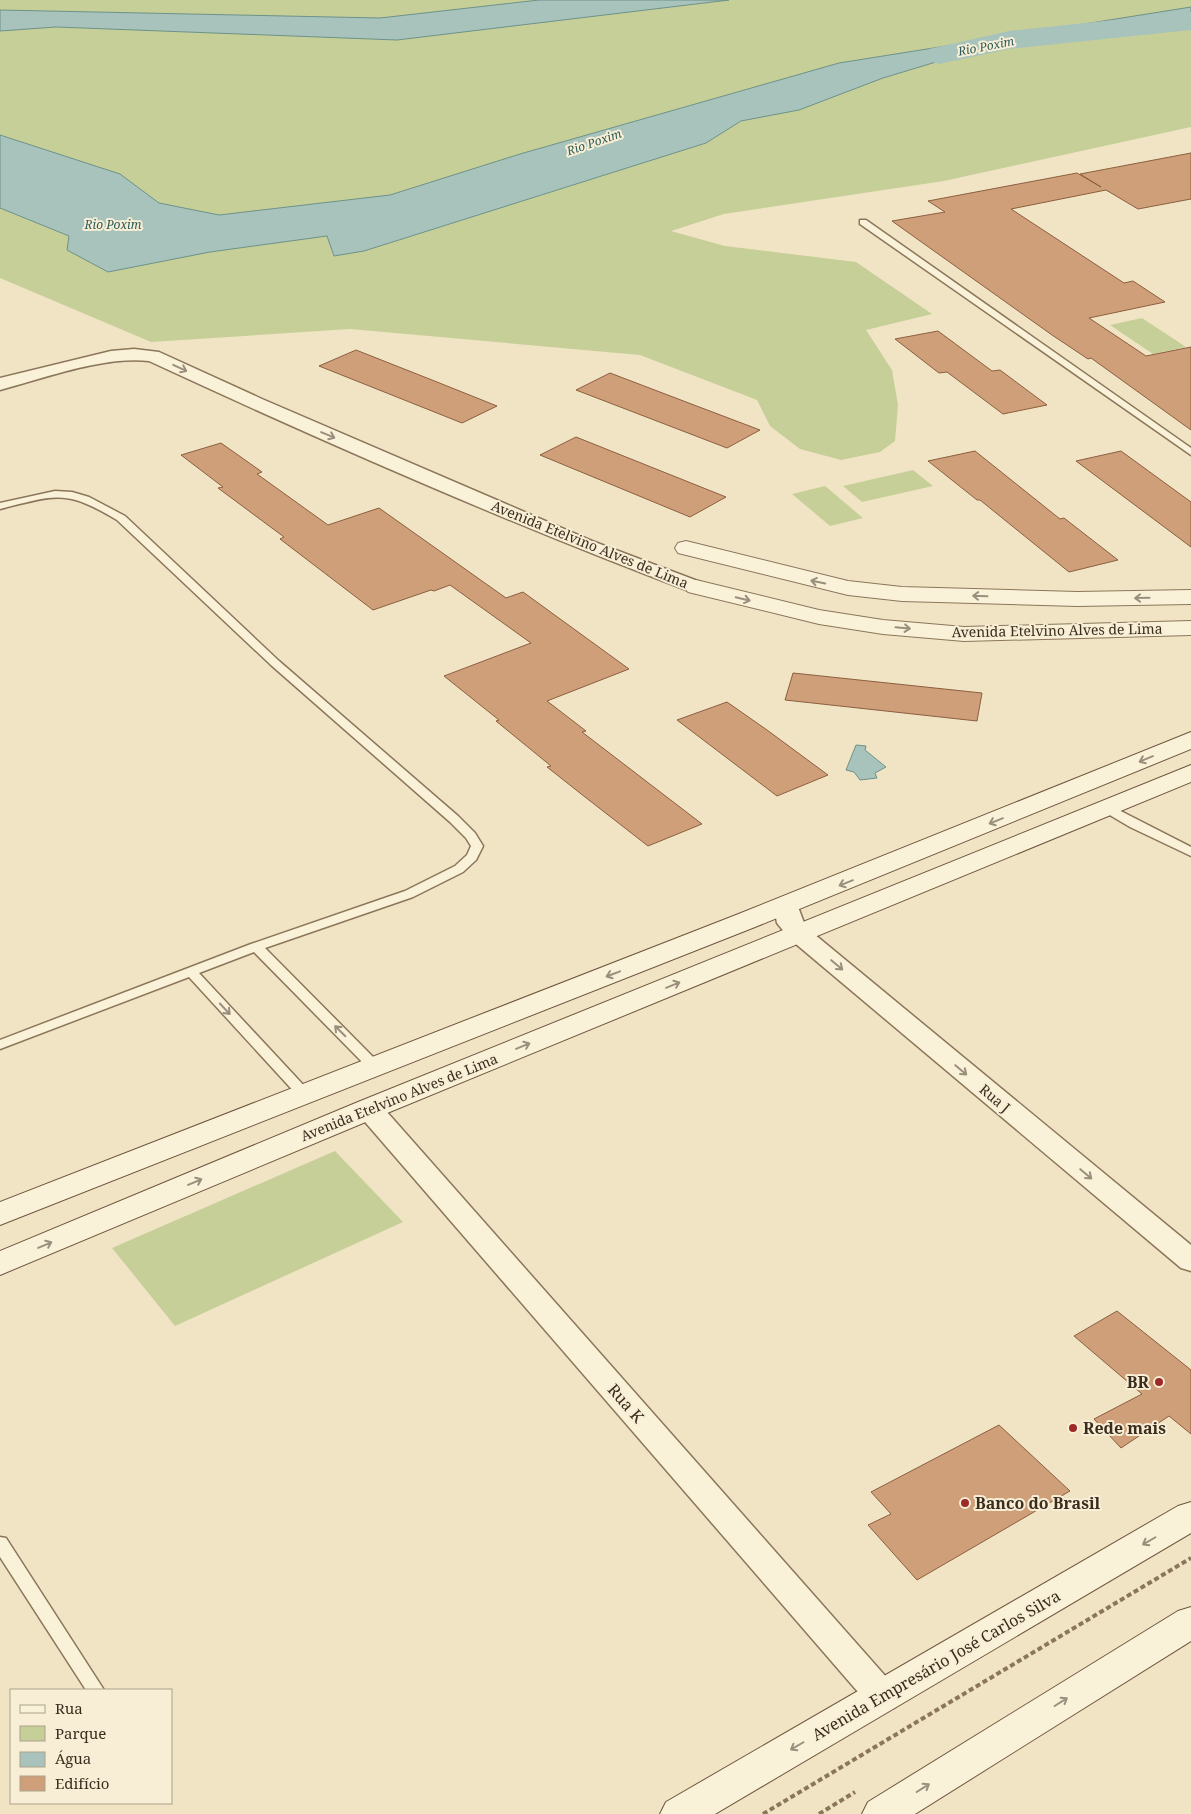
<svg xmlns="http://www.w3.org/2000/svg" width="1191" height="1814" font-family="'Noto Serif',serif">
  <style>
    .green { fill: #c7cf98 }
    .water { fill: #a7c3bb; stroke: #6d928a }
    .lines { fill: none; stroke-linecap: round; stroke-linejoin: round }
    .river { fill: #a7c3bb; fill-rule: evenodd }
    .building { fill: #cf9f79; stroke: #8c5f3f }
    .service-casing { stroke: #8c765a; stroke-width: 3 }
    .minor-casing { stroke: #8c765a; stroke-width: 3 }
    .tertiary-casing { stroke: #8c765a; stroke-width: 2 }
    .secondary-casing { stroke: #6e563d; stroke-width: 2 }
    .path { stroke: #8c765a; stroke-width: 4; stroke-dasharray: 5 3; stroke-linecap: butt }
    .service { fill: #faf1d9; fill-rule: evenodd }
    .minor { fill: #faf1d9; fill-rule: evenodd }
    .tertiary { fill: #faf1d9; fill-rule: evenodd }
    .secondary { fill: #faf1d9; fill-rule: evenodd }
    .oneway { stroke: #9a8f7c }
    .poi-dot { fill: #9d2928; stroke: #f7eed5; stroke-width: 2 }
    .labels { text-anchor: middle; dominant-baseline: central; stroke-width: 4; stroke-linejoin: round; paint-order: stroke }
    .far-water-label { font-size: 12px; font-style: italic; fill: #2d5c5a; stroke: #f7eed5 }
    .street-label { font-size: 14px; fill: #3b2d1e; stroke: #f7eed5 }
    .near-poi-label { font-size: 16px; font-weight: bold; fill: #3b2d1e; stroke: #f7eed5; text-anchor: start }
    .near-street-label { font-size: 16px; fill: #3b2d1e; stroke: #f7eed5 }
  </style>
  <rect width="100%" height="100%" fill="#f0e4c5"/>
  <path class="green" d="M0,0H1191V127L944,181L724,214L671,231L725,246L856,262L932,314L866,330L892,370L898,405L895,441L880,452L841,460L800,449L770,426L757,400L640,355L350,329L151,342L0,278Z
    M1142,318L1186,347L1153,354L1110,325Z
    M913,470L933,486L862,502L843,486Z
    M825,486L863,518L830,526L792,494Z
    M335,1151L403,1222L175,1326L112,1248Z"/>
  <path class="water" d="M539,0H729L397,40L56,27L0,31V10L380,18Z
    M1191,7V20L1009,40L883,78L799,110L741,121L706,143L364,251L334,256L327,236L210,252L108,272L67,250L69,236L0,208V135L120,174L159,203L219,215L390,195L520,154L839,63Z
    M856,745L866,746L865,750L886,767L875,773L877,778L860,780L854,772L846,770Z"/>
  <g class="lines">
    <path class="river" d="M1191,12V30L1009,49L939,64L929,61L924,55L929,49L1009,31Z"/>
  </g>
  <path class="building" d="M1191,153V199L1138,209L1106,190L1011,209L1124,283L1133,281L1165,302L1089,318L1146,356L1191,347V430L1091,358L1088,359L1052,335L892,221L945,212L928,201L1077,173L1101,187L1080,174Z
    M938,331L992,371L1000,370L1047,405L1003,414L947,372L939,373L895,339Z
    M356,350L432,380L497,406L462,423L319,366Z
    M610,373L694,405L760,430L727,448L576,390Z
    M576,437L726,497L690,517L540,455Z
    M221,443L262,472L257,474L328,525L379,508L506,598L523,592L629,669L547,701L586,731L582,732L702,824L648,846L585,797L547,767L551,766L496,721L499,720L444,676L531,643L450,585L434,591L431,590L373,610L280,539L284,537L218,488L223,487L181,455Z
    M975,451L1060,519L1064,518L1118,560L1069,572L980,500H977L928,461Z
    M1121,451L1191,502V547L1076,461Z
    M793,673L982,693L977,721L785,700Z
    M727,702L767,730L828,775L777,796L677,720Z
    M1117,1311L1191,1370V1434L1169,1416L1121,1448L1094,1419L1142,1394L1074,1336Z
    M999,1425L1070,1491L917,1580L868,1525L891,1514L871,1492Z"/>
  <g class="lines">
    <defs>
      <path id="service" d="M860,220H866L1191,448V455L860,224Z
        M55,491L72,492L89,497L125,516L279,661L458,816L475,833L483,846L476,860L463,872L413,897L265,948L379,1063L381,1066L379,1069H369L254,952L199,973L308,1090L310,1093L308,1096H298L189,977L0,1049V1040L251,944L405,891L455,866L467,855L471,846L466,838L450,822L271,665L117,520C65,489 56,495 0,509V503Z
        M1107,804L1191,847V856L1130,827L1103,811L1101,808L1103,805Z
        M0,1537L6,1538L104,1690H86L0,1557Z"/>
      <path id="minor" d="M134,349L159,352L262,399L592,541L703,583L706,587L703,591L696,593L689,591C506,522 326,443 149,361C103,356 45,378 0,390V378L111,351Z
        M786,900L795,902C801,910 801,920 808,929L1191,1245V1271L1181,1268L790,939L777,923L774,907L777,902Z
        M369,1100L379,1103L895,1687L900,1697L895,1707L883,1711L871,1707L359,1115L355,1109L359,1103Z"/>
      <path id="tertiary" d="M686,541L848,581L902,587L1077,592L1191,590V604L1077,606L902,601L848,595L678,553L675,548L678,543Z
        M696,580L819,610L883,620L964,627L1191,621V635L964,641L883,634L819,624L688,592L684,587L688,582Z"/>
      <path id="secondary" d="M1191,732V749L755,927L0,1225V1202L736,915Z
        M1191,765V782L380,1116L0,1275V1251L358,1102Z
        M1191,1502V1533L715,1814H660L666,1802L1178,1506Z
        M1191,1607V1641L915,1814H862L868,1802L1178,1611Z"/>
    </defs>
    <use href="#service" class="service-casing"/>
    <use href="#minor" class="minor-casing"/>
    <use href="#tertiary" class="tertiary-casing"/>
    <use href="#secondary" class="secondary-casing"/>
    <path class="path" d="M763,1814L1191,1558
      M819,1814L855,1792"/>
    <use href="#service" class="service"/>
    <use href="#minor" class="minor"/>
    <use href="#tertiary" class="tertiary"/>
    <use href="#secondary" class="secondary"/>
  </g>
  <defs><path id="oneway-shaft" d="M-6 0H5M1.5-3L5.5 0L1.5 3" fill="none" stroke-width="1.6" stroke-linecap="round" stroke-linejoin="round" transform="scale(1.25)"/></defs>
  <g class="oneway">
    <use href="#oneway-shaft" transform="translate(180 368) rotate(25)"/>
    <use href="#oneway-shaft" transform="translate(328 435) rotate(23)"/>
    <use href="#oneway-shaft" transform="translate(818 582) rotate(-168)"/>
    <use href="#oneway-shaft" transform="translate(980 596) rotate(-178)"/>
    <use href="#oneway-shaft" transform="translate(1142 598) rotate(179)"/>
    <use href="#oneway-shaft" transform="translate(743 599) rotate(13)"/>
    <use href="#oneway-shaft" transform="translate(903 628) rotate(5)"/>
    <use href="#oneway-shaft" transform="translate(1146 759) rotate(157)"/>
    <use href="#oneway-shaft" transform="translate(996 821) rotate(158)"/>
    <use href="#oneway-shaft" transform="translate(846 883) rotate(158)"/>
    <use href="#oneway-shaft" transform="translate(837 965) rotate(40)"/>
    <use href="#oneway-shaft" transform="translate(613 974) rotate(159)"/>
    <use href="#oneway-shaft" transform="translate(673 985) rotate(-22)"/>
    <use href="#oneway-shaft" transform="translate(225 1009) rotate(47)"/>
    <use href="#oneway-shaft" transform="translate(340 1031) rotate(-135)"/>
    <use href="#oneway-shaft" transform="translate(523 1046) rotate(-22)"/>
    <use href="#oneway-shaft" transform="translate(961 1070) rotate(40)"/>
    <use href="#oneway-shaft" transform="translate(1086 1174) rotate(40)"/>
    <use href="#oneway-shaft" transform="translate(195 1182) rotate(-23)"/>
    <use href="#oneway-shaft" transform="translate(45 1245) rotate(-23)"/>
    <use href="#oneway-shaft" transform="translate(1149 1541) rotate(150)"/>
    <use href="#oneway-shaft" transform="translate(1061 1702) rotate(-32)"/>
    <use href="#oneway-shaft" transform="translate(797 1746) rotate(150)"/>
    <use href="#oneway-shaft" transform="translate(923 1788) rotate(-32)"/>
  </g>
  <g class="poi-dot">
    <circle cx="1159" cy="1382" r="5"/>
    <circle cx="1073" cy="1428" r="5"/>
    <circle cx="965" cy="1503" r="5"/>
  </g>
  <g class="labels">
    <g class="far-water-label">
      <text transform="translate(986 46) rotate(-11)">Rio Poxim</text>
      <text transform="translate(594 142) rotate(-19)">Rio Poxim</text>
      <text x="113" y="224">Rio Poxim</text>
    </g>
    <g class="street-label">
      <text transform="translate(590 544) rotate(22)">Avenida Etelvino Alves de Lima</text>
      <text transform="translate(1057 630) rotate(-1)">Avenida Etelvino Alves de Lima</text>
      <text transform="translate(399 1097) rotate(-22)">Avenida Etelvino Alves de Lima</text>
      <text transform="translate(995 1098) rotate(40)">Rua J</text>
    </g>
    <g class="near-poi-label">
      <text x="1149" y="1382" text-anchor="end">BR</text>
      <text x="1083" y="1428">Rede mais</text>
      <text x="975" y="1503">Banco do Brasil</text>
    </g>
    <g class="near-street-label">
      <text transform="translate(626 1403) rotate(49)">Rua K</text>
      <text transform="translate(936 1665) rotate(-30)">Avenida Empresário José Carlos Silva</text>
    </g>
  </g>
  <rect x="10" y="1689" width="162" height="115" fill="#f7eed5" stroke="#aca18c"/>
  <rect x="20" y="1705" width="25" height="8" fill="#faf1d9" stroke="#aca18c"/>
  <text x="55" y="1714" font-size="15" fill="#3b2d1e">Rua</text>
  <rect x="20" y="1726" width="25" height="15" fill="#c7cf98" stroke="#aca18c"/>
  <text x="55" y="1739" font-size="15" fill="#3b2d1e">Parque</text>
  <rect x="20" y="1752" width="25" height="15" fill="#a7c3bb" stroke="#aca18c"/>
  <text x="55" y="1764" font-size="15" fill="#3b2d1e">Água</text>
  <rect x="20" y="1776" width="25" height="15" fill="#cf9f79" stroke="#aca18c"/>
  <text x="55" y="1789" font-size="15" fill="#3b2d1e">Edifício</text>
</svg>
